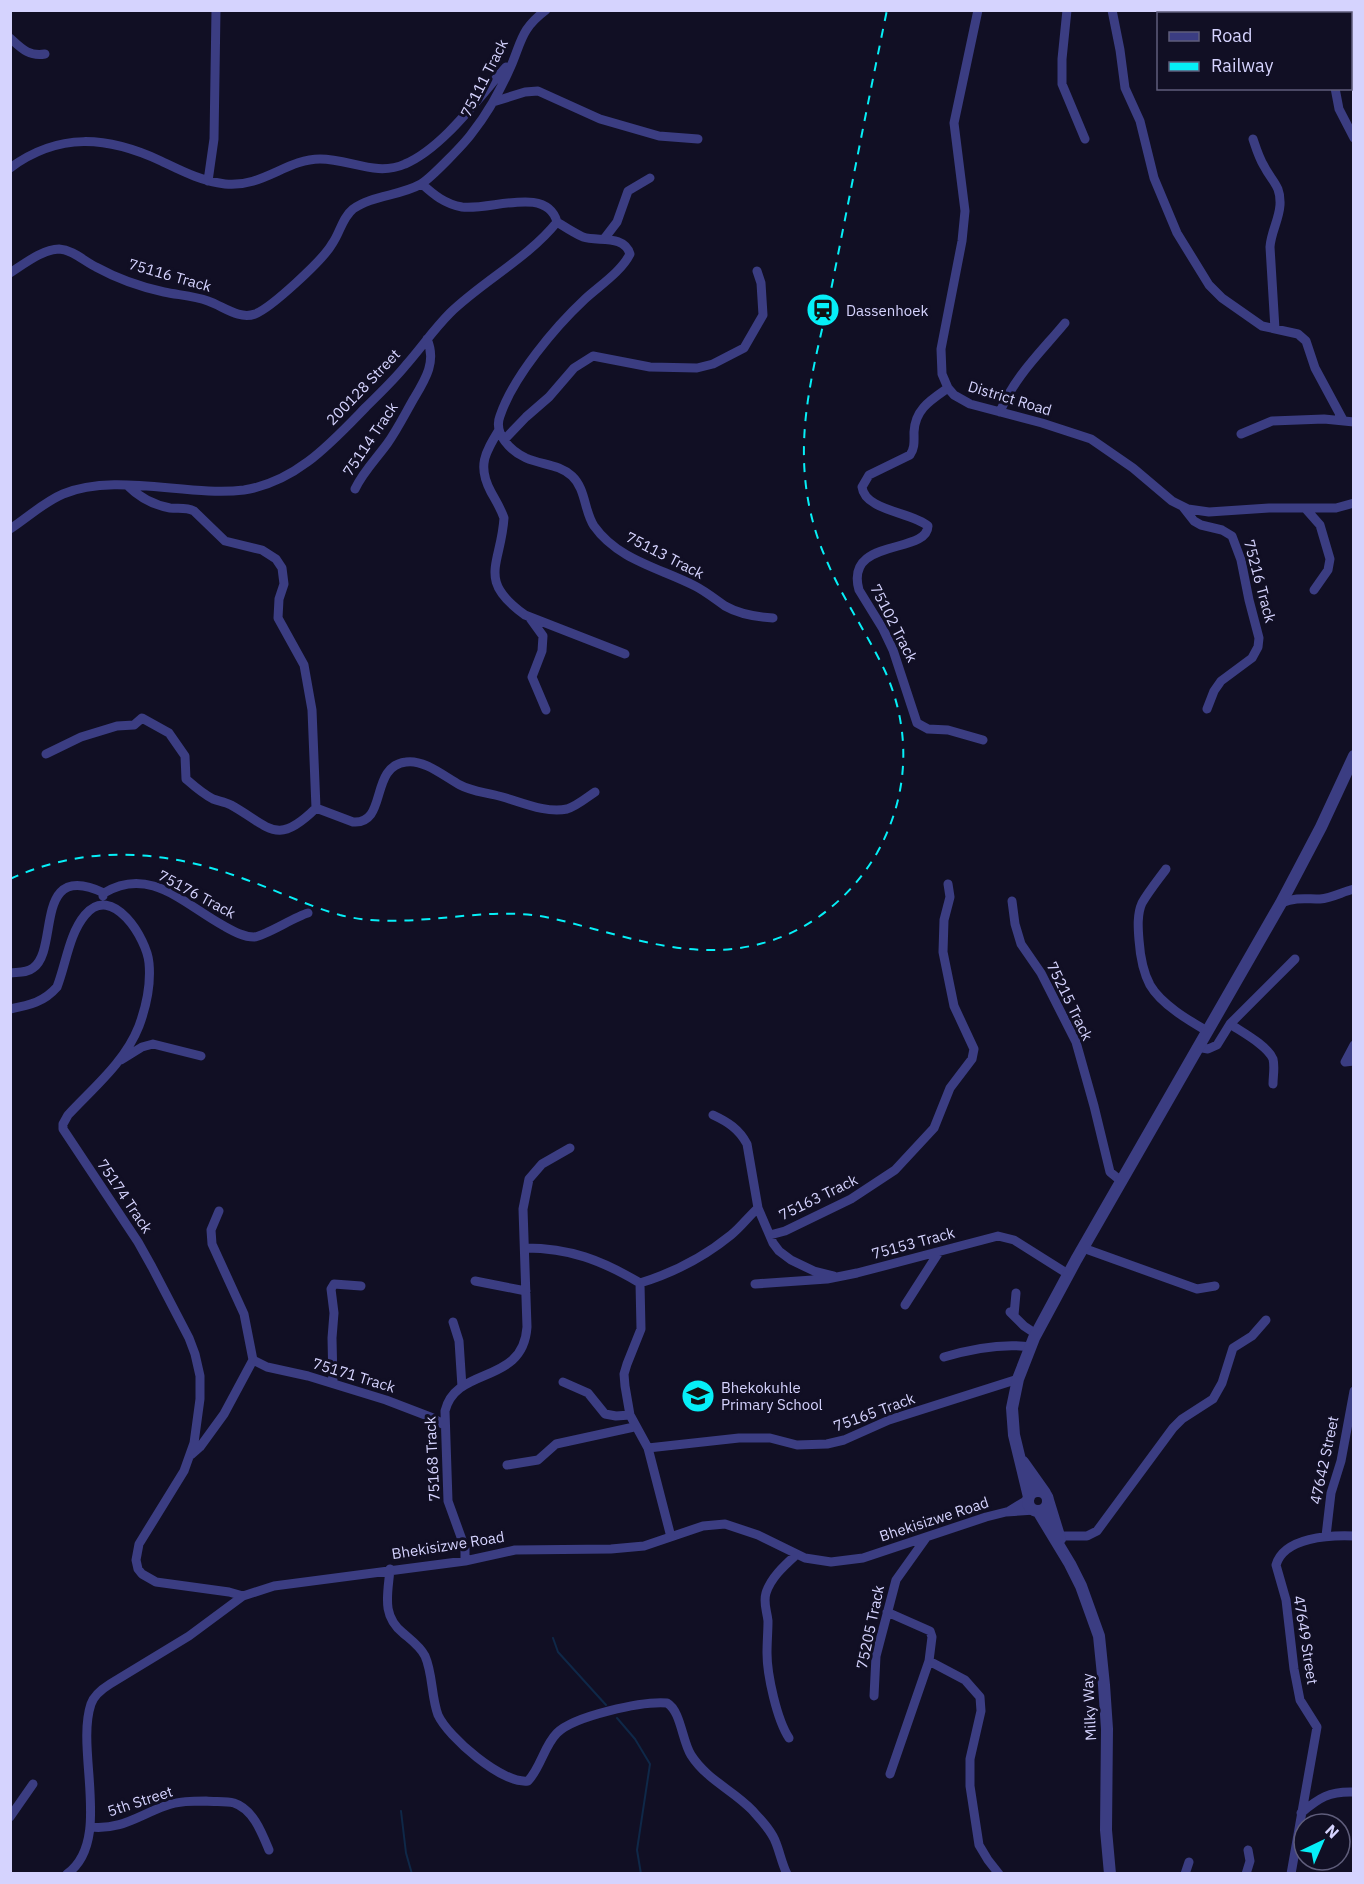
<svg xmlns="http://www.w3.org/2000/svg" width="1364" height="1884" font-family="'IBM Plex Sans',sans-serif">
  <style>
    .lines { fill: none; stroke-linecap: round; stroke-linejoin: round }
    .stream { stroke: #0f2848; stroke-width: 2 }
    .minor { stroke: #3b3d82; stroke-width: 9 }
    .tertiary { stroke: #3b3d82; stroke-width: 12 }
    .rail { stroke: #06eff7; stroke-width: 2; stroke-dasharray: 9 8; stroke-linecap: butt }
    .labels { text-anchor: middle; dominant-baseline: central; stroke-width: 6; stroke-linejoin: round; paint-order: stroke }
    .street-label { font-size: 15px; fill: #d5d3fe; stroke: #110f24 }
    .poi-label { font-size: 15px; fill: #d5d3fe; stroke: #110f24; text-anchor: start }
  </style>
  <rect width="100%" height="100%" fill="#110f24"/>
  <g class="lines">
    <path class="stream" d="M553,1638L558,1652L606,1705
      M617,1718L635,1739L650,1764L637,1850L641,1874
      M401,1811L406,1853L412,1874"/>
    <path class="minor" d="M978,10L954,123L965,211L962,241L941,349L942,374L948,388L954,395L970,404L1042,423L1091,439L1133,468L1172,501L1188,509L1209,512L1269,508H1336L1354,503
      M1067,10L1062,59V84L1085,139
      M1112,10L1120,50L1125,88L1140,121L1154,178L1177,233L1209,285L1222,298L1262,326L1298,334L1306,341L1315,368L1343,420
      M1336,14V10
      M10,38C21,48 29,57 45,54
      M1335,88L1339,109L1354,138
      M493,102L525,92L538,91L600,119L659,136L698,139
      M1253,139C1256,148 1259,158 1264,166C1272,182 1281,185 1280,205C1279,220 1271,232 1270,247L1275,329
      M10,168C59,132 107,136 161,161C182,171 201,181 225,184C262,188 287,159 320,159C350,159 376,177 405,164C443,148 479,97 506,67
      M208,181L214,139L216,10
      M557,222C565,227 574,233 583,237C598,242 624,234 630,254C621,272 599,286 585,299C555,327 513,377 500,416C493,434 511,451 526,458C542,465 559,464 572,476C586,489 584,511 594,526C618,560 660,568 695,586C705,591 715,599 725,606C739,614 757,617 773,618
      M604,239L617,222L628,191L650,178
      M10,273C24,264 43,249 59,249C73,250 84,261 96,267C116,278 141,287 164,292C178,295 194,296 208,301C223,306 239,320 255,314C271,308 323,260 332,244C340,233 342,218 353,209C372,195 400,196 421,184C431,178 465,143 472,133C488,113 501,89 511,66C522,40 521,29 546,10
      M948,388C931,400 915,409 914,432C914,441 915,448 910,455L869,475L862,487C865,511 912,512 928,526C927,555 844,537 859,590L883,629L893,650L917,723L928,729L948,730L983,740
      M1000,412C1014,377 1041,352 1065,323
      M499,430C485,453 477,466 491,492C496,501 501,509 504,518C501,565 476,580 525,615L625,654
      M1241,434L1272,421L1324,419L1354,422
      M504,440L526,417L549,397L574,368L593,356L650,367L697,368L713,364L744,348L763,315L761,283L757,271
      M355,489C363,472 376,459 387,444C397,430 405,414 413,400C425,380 437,362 427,339
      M1183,507L1194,521L1201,525L1222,530L1232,536L1241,560L1249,600L1259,638L1258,647L1252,658L1221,681L1214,691L1207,709
      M1305,508L1320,525L1330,559L1328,570L1314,590
      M10,529C27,518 44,502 63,494C115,472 188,497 244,490C296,482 331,443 365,408C379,394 394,380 406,365C421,348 434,329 450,313C483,281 528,258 557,222C547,185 490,211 462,207C445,204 434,195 422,184
      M530,618L543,636L542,651L532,677L546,710
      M46,754L81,737L117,726L134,725L142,718L169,733L185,756L186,779C194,786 203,794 213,799C218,801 225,802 231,805C269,826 276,848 316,808L312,710L304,665L278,618L279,599L284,584L282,568L276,559L262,550L225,541L194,511C186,507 178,509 170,508C154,505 139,497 128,486
      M316,808L353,822C388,825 369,766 406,762C424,759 445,777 460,785C471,791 483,792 495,795C517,800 544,814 567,809C577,806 586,798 595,792
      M1166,869C1158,880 1149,891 1142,903C1137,914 1138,928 1139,940C1140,954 1143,972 1150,985C1161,1004 1188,1020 1207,1031
      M104,893C150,865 185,905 224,926C233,931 243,937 254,937C265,936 294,917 308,913
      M1012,901L1015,924L1021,944L1041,973L1076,1042L1094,1106L1110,1172L1121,1181
      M1281,903C1297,897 1304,899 1320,899C1332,898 1342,892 1354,889
      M10,973C18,972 27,973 33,968C60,950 32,859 104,893L103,896
      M10,1009C30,1005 44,1002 57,987C66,964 69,934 85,915C112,882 147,939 149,963C151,984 146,1007 139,1026C125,1062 93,1088 68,1115L63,1124V1129L138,1242L152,1267L189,1338L195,1354L200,1376V1399L194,1443L184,1471L139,1544L136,1560L138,1569L142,1574L156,1582L229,1592L243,1596
      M1230,1024C1242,1032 1268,1046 1273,1059C1275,1067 1273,1076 1273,1084
      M1354,1045L1345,1062L1354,1061
      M1197,1047L1208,1049L1217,1045L1230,1024L1295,959
      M121,1060L142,1047L153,1044L201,1056
      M713,1115C728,1122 739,1129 747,1144L758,1208L773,1243L779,1251L791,1260L814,1271L834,1276
      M770,1235L785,1231L851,1199L895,1170L934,1128L950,1088L972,1059L974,1049L954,1006L943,952L944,920L950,897L948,884
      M525,1248C570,1248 601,1260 640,1283C673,1273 704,1257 731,1235C741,1227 749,1216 758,1208
      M1083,1248L1197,1289L1215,1286
      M475,1281L526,1291
      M640,1283L641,1329L627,1364L624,1374L625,1386L630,1415L648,1448L671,1537
      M755,1284L827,1279L857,1273L998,1236L1014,1240L1068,1274
      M905,1305L939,1252
      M1010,1312L1024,1326L1036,1334
      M1014,1315L1016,1293
      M453,1322L459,1341L462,1387
      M944,1357C971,1349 1003,1343 1031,1347
      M253,1360L267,1367L308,1376L386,1400L433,1418L444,1425
      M563,1382L588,1393L605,1414L616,1416L630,1415
      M333,1383L332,1338L334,1313L331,1289L334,1284L361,1286
      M648,1448L739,1438H770L797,1445L827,1444L844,1440L889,1420L1018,1379
      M191,1455L200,1447L224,1414L253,1360L244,1314L212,1244L211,1230L219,1211
      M507,1465L538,1460L556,1444L634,1427
      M1009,1511L1029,1499
      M1059,1536H1087L1097,1531L1173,1428L1182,1419L1213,1399L1222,1383L1233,1348L1252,1336L1266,1320
      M1326,1536L1331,1493L1341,1461L1354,1391
      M465,1561V1548L448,1501L445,1411C456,1365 523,1386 527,1327L523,1209L529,1179L542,1164L570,1148
      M390,1569C388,1594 381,1615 403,1633C411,1640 420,1646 425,1656C433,1674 431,1696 438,1715C448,1737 502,1784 528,1781C541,1767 544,1746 557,1733C574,1716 642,1701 667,1703C681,1711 682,1741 691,1755C707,1780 733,1790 752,1810C761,1820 772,1831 776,1843C780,1853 782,1864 787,1874
      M887,1612L930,1631L932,1637L929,1661L965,1680L980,1697L981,1711L970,1759V1786L979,1845L988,1860L999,1874
      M874,1696L876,1656L896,1580L926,1538
      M789,1738C777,1720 767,1675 767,1653C767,1642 768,1631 768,1621C767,1611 763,1603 766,1593C771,1577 785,1565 797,1554
      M890,1774L929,1661
      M1301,1813C1319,1798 1329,1791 1354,1792
      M10,1817L33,1784
      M90,1827C122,1830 137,1816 165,1806C178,1801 193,1801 206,1801C215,1802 226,1801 234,1803C253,1809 262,1833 269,1850
      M67,1874C113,1841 75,1751 91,1704C94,1695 102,1689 110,1684L189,1636L243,1596L274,1586L465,1561L515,1550L611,1549L644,1546L703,1526L725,1524L758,1535L805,1558L831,1562L863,1558L986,1517L1006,1512L1035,1510
      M1185,1874L1189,1862
      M1246,1874L1250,1861L1248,1850
      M1291,1874L1317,1727L1300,1700L1294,1669L1286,1600L1276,1565C1284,1537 1330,1535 1354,1536"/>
    <path class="tertiary" d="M1023,1462L1045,1493
      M1028 1501a10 10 0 1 1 20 0a10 10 0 1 1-20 0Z
      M1029,1497L1014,1435L1012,1408L1018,1379L1034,1338L1076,1260L1281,903L1321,827L1354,756
      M1048,1500L1060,1539
      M1038,1511L1070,1564L1081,1586L1099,1636L1104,1685L1107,1729L1106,1830L1110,1874"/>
    <path class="rail" d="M10,879C88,843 169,850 247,880C278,891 308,906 340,915C399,930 459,911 520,914C544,915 567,922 590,928C658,946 716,963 784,936C823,920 856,889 877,853C909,796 912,731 885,671C867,633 842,598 826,559C810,523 803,484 804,445C805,392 821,337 832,285C850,194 868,102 887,10"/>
  </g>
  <defs>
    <symbol id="station-disc" viewBox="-11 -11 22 22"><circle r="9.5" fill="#06eff7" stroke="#110f24"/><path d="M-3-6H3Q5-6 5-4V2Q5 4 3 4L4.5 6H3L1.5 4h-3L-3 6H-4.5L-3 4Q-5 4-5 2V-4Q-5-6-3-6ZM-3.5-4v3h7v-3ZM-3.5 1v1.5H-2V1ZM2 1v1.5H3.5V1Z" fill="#111"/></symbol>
    <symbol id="school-disc" viewBox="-11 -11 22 22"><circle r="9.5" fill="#06eff7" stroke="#110f24"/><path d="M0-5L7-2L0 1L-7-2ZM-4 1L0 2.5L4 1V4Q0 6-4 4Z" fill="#111"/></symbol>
  </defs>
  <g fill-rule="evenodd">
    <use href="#station-disc" x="804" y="291" width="38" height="38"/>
    <use href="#school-disc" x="679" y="1377" width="38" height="38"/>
  </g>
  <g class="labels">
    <g class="street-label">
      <text transform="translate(484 78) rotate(-63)">75111 Track</text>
      <text transform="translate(170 275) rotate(16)">75116 Track</text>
      <text transform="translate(363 387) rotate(-46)">200128 Street</text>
      <text transform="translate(1010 398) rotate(17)">District Road</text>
      <text transform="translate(370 439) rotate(-56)">75114 Track</text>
      <text transform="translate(665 555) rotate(27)">75113 Track</text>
      <text transform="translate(1260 581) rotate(75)">75216 Track</text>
      <text transform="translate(894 623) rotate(63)">75102 Track</text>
      <text transform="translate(197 894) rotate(28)">75176 Track</text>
      <text transform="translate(1070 1001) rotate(64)">75215 Track</text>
      <text transform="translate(125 1196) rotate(56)">75174 Track</text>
      <text transform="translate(818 1197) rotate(-26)">75163 Track</text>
      <text transform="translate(913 1243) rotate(-15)">75153 Track</text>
      <text transform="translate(354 1375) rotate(17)">75171 Track</text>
      <text transform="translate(874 1412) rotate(-20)">75165 Track</text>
      <text transform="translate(432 1459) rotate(-93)">75168 Track</text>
      <text transform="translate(1324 1460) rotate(-78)">47642 Street</text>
      <text transform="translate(934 1519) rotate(-18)">Bhekisizwe Road</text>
      <text transform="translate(448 1545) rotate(-9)">Bhekisizwe Road</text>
      <text transform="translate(870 1627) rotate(-78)">75205 Track</text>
      <text transform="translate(1306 1640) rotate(81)">47649 Street</text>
      <text transform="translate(1089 1707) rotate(-93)">Milky Way</text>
      <text transform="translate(140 1801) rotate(-18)">5th Street</text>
    </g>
    <g class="poi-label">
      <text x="846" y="310">Dassenhoek</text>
      <text x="721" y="1387">Bhekokuhle<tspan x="721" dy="17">Primary School</tspan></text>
    </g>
  </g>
  <rect width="1364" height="1884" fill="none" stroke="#d5d3fe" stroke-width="24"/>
  <rect x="1157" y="12" width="195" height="78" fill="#110f24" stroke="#5f5d7b" stroke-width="1.5"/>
  <rect x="1169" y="32" width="30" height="9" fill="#3b3d82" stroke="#5f5d7b" stroke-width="1.5"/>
  <text x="1211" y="42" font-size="18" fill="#d5d3fe">Road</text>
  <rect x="1169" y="62" width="30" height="9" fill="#06eff7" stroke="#5f5d7b" stroke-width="1.5"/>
  <text x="1211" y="72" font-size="18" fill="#d5d3fe">Railway</text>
  <g transform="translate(1322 1842) rotate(44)"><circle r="28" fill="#110f24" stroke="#5f5d7b" stroke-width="1.5"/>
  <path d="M0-4.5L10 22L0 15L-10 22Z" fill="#06eff7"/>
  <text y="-9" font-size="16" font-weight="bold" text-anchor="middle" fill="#d5d3fe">N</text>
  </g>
</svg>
